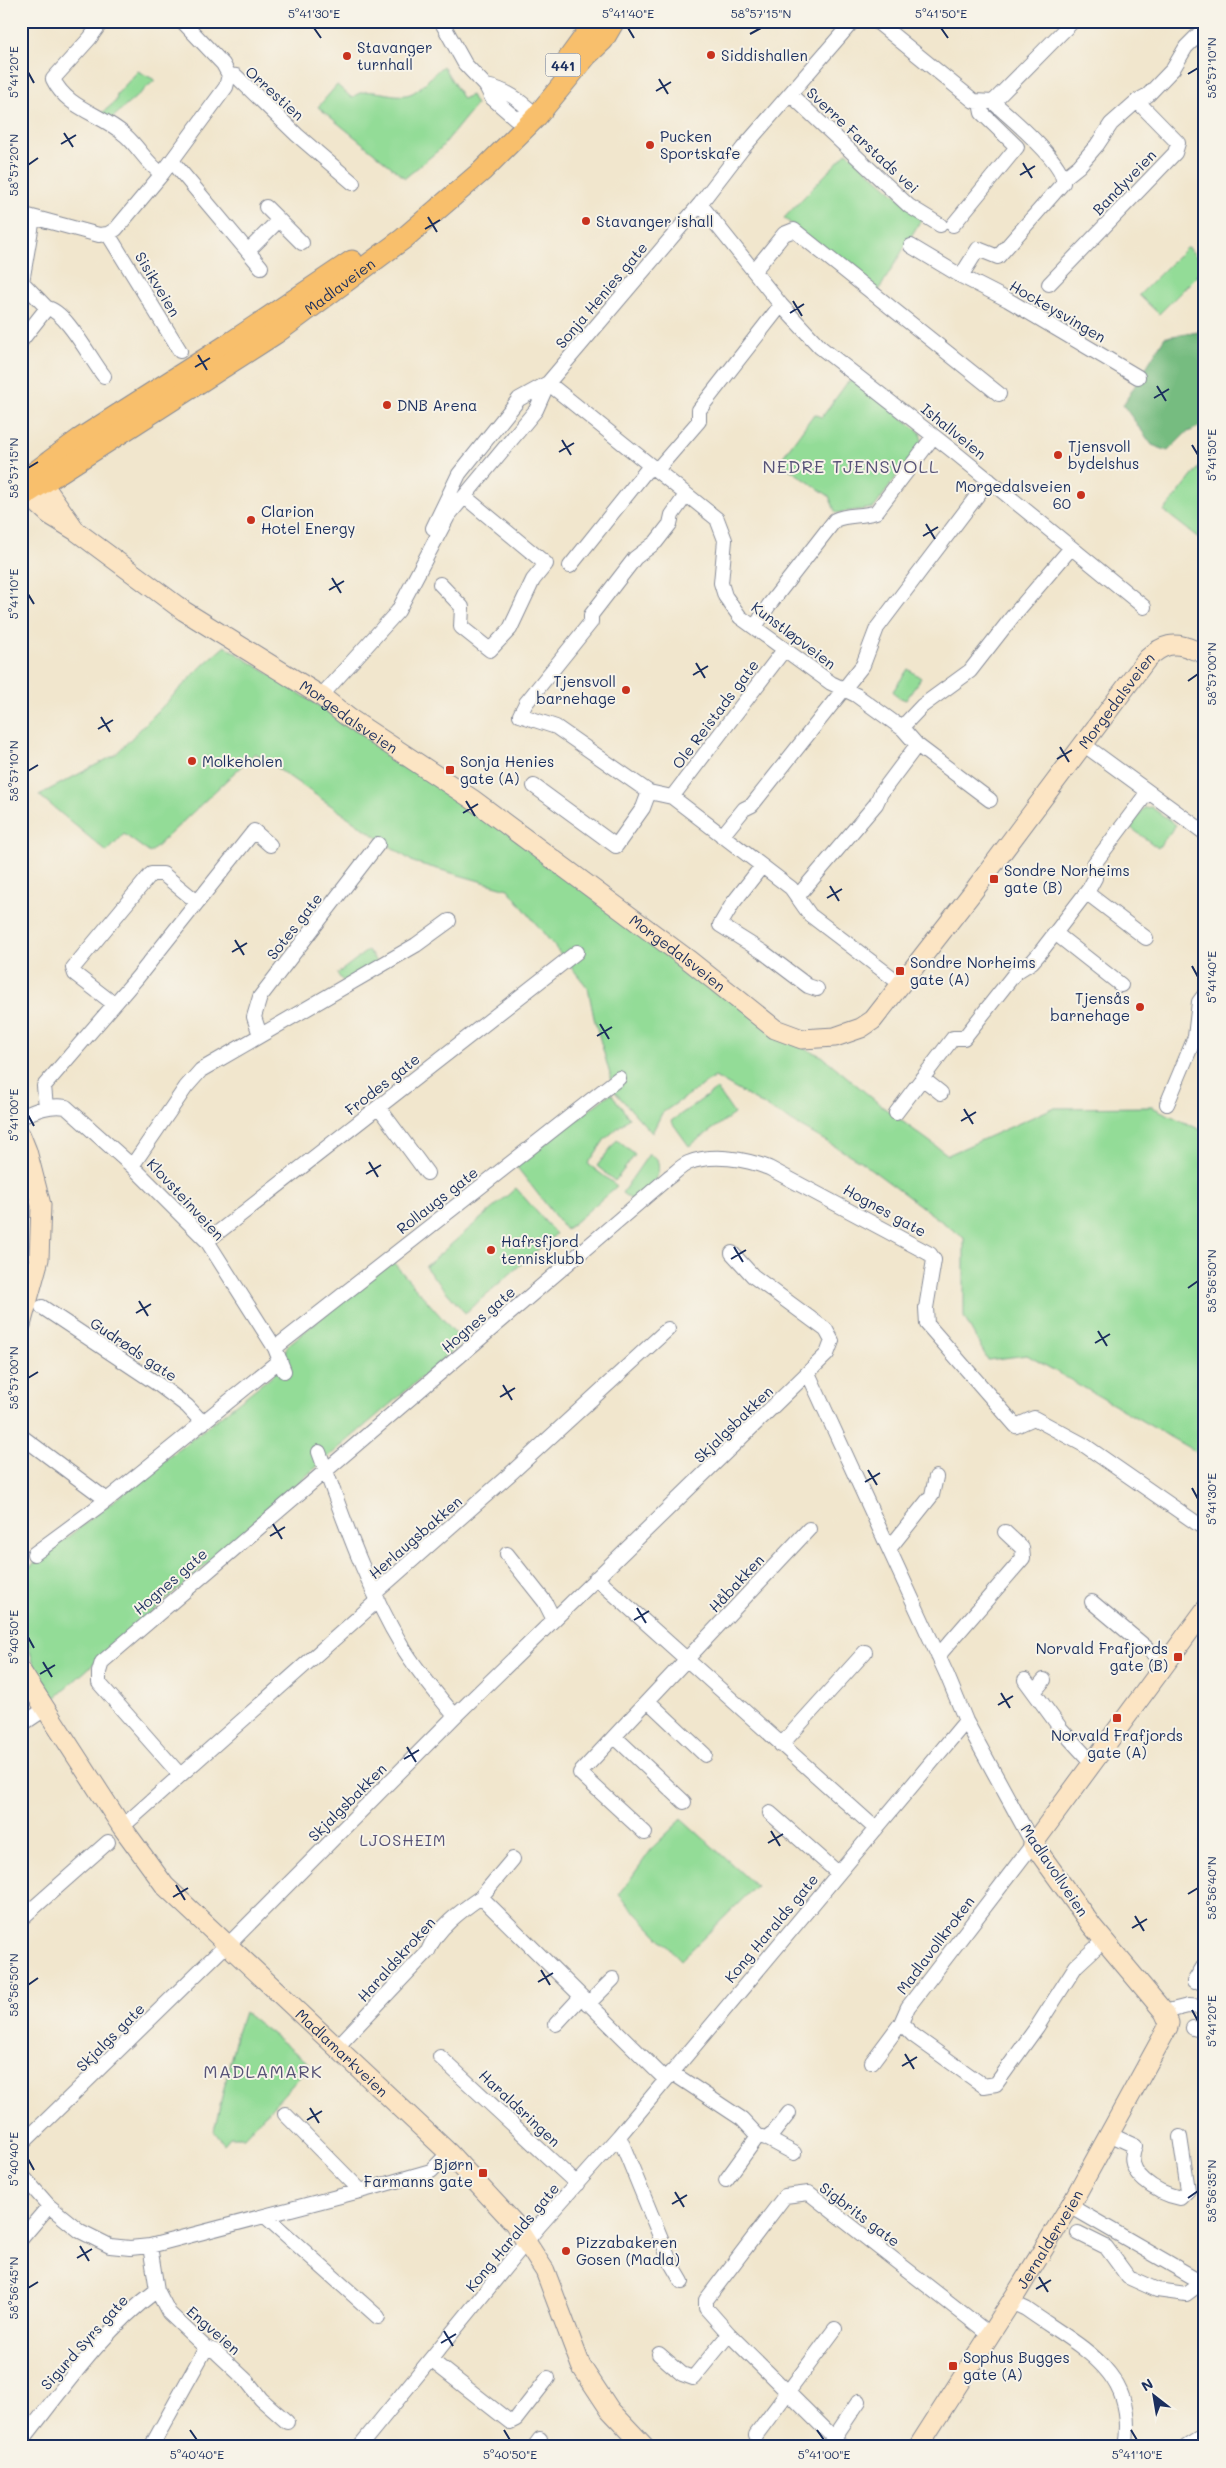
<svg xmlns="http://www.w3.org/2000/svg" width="1226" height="2468" font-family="Mali,sans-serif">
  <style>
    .green { fill: #93dc97; stroke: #57867a }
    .forest { fill: #76bc80; stroke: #48766f }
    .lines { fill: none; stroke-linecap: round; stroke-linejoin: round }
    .street-casing { stroke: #868a96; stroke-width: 16 }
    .secondary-casing { stroke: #868a96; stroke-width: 21 }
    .primary-casing { stroke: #868a96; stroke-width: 23 }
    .street { stroke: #fff; stroke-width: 14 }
    .secondary { stroke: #fce5c4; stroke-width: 19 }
    .primary { stroke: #f8bf6c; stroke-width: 21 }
    .ticks { fill: none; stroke: #1b2f5e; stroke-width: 2 }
    .poi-dot { fill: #c8321e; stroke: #f7f3e8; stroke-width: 2 }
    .labels { text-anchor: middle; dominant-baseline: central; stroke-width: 4; stroke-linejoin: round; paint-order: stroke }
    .shield { fill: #f7f3e8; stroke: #5d6a87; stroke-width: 1 }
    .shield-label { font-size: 14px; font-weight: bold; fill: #1b2f5e }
    .poi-label { font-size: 15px; fill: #1b2f5e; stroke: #f7f3e8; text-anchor: start }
    .street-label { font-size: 15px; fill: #1b2f5e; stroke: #f7f3e8 }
    .neighbourhood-label { font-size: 16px; letter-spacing: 1px; fill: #585478; stroke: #f7f3e8 }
    .quarter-label { font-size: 18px; letter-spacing: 1px; fill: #585478; stroke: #f7f3e8 }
    .neatline { fill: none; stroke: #1b2f5e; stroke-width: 2 }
    .ticks-label { font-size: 12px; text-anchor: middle; fill: #1b2f5e }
  </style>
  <rect width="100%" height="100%" fill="#f7f3e8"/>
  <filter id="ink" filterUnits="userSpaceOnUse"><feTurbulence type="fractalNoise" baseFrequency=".02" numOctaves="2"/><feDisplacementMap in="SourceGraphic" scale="10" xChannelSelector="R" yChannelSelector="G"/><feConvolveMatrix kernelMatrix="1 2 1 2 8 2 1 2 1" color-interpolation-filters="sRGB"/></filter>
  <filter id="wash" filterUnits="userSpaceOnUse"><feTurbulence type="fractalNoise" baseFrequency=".0096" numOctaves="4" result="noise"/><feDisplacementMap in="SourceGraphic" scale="20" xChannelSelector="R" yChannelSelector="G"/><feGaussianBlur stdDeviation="1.12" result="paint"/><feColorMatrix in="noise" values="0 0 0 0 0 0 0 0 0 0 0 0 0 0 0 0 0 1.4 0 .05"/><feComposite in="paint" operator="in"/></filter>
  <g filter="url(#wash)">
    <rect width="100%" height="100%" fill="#f1e6cd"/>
    <path class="green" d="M443,66L463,99L471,95L476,105L440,149L405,178L318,107L337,85L352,98C367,83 392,100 410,94C420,91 433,73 443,66Z
      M138,71L155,80L110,120L101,114L116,101L117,94Z
      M847,152L922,218L876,295L784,218Z
      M1187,247L1205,265V268L1159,314L1139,295Z
      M853,380L920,432L922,441L874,508L836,513L829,496L779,462L814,414L822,417L847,383Z
      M1205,460V534L1200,539L1164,511Z
      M225,646L442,784L786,1041L822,1056L883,1107L948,1155L1053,1108L1152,1107L1205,1132V1457L1027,1355L988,1360L964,1317V1238L860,1161L715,1077L662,1113L652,1133L615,1092L594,1018L588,988L508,889L413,862L255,753L150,853L124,834L107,852L39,795L115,755L204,664Z
      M908,669L921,678L906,700L898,697L893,691Z
      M1151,807L1176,825L1158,848L1130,827L1144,808Z
      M368,950L377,963L344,982L337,974Z
      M717,1089L734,1114L689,1146L671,1121Z
      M611,1093L629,1118L605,1139L588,1164L617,1186L566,1230L516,1166Z
      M617,1140L635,1155L615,1181L597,1166Z
      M649,1154L657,1159C664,1180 646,1188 632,1200L622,1193Z
      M516,1188L556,1234L465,1313L425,1267Z
      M392,1261L463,1342L313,1470L55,1698L34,1665L27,1641L21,1634V1574L274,1374L288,1345Z
      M682,1819L756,1886L681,1960L619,1895L653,1847Z
      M244,2012L311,2065L244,2137H230L224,2144L214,2131L236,2036Z"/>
    <path class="forest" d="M1205,331V424L1186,433L1168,451L1152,445L1123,405L1165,337Z"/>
  </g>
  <g filter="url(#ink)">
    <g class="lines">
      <defs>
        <path id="street" d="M102,21L90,38L53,79C67,109 102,114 125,135C139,147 146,163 162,174
          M182,21L223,64L229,75L236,76L297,135L353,183
          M441,21L465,64L486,86L492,98L515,118L537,116
          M876,21L974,101L993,102L1073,21
          M486,86C508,90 520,101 537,116
          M790,94L909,206L940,225
          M172,161L261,267
          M1064,178L1079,166L1097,145L1111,124L1137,101L1148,95L1173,69L1186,47L1205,28
          M700,204L781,305L820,347L958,455L1144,607
          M266,207L302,243
          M21,214L99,235L108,234L116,229L162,174L226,87L229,75
          M953,225L1017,147L982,113L980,103
          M108,234L180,351
          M911,246L961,276L1008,300L1138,377
          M248,251L279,220
          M754,271L784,234L794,230L999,394
          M961,276L978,249L998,257L1063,183C1066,164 1009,116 993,102
          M1049,284L1175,153L1178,143L1137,101
          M47,308C66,311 91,360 104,376
          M21,341L47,308L22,282L33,218
          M548,383L717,519L725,540L721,583L725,596L740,617L831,683L856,695L903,729L917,745L990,800
          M686,495L672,515L670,524L656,542L635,558L591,615V622L526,703L520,715L556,727L649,792L672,797L791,888L810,915L902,985
          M433,528L459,474L519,399L548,383
          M570,566L646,471L661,465L699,421V410L781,305
          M440,584L462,607L461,627L490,650L510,629L533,580L546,564L465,497
          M755,627L769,605L835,520C847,514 862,517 876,512L933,437
          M1194,650L1205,658
          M321,696L398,611L448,516L536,410L548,383L700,204L743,148L853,21
          M903,729L904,725L922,706L970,671L1013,616L1071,548
          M1083,744L1205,833
          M534,786L616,846L643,808L649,792
          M672,797L784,650
          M722,836L744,809L752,805L863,665L877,628L989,480
          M762,866L733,903L720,925L763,952L808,986L817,989
          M1087,893L1146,938
          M797,897L876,804L881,793L917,745
          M1055,933L1121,985
          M114,1004L75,974L73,968L151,874H163L197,902
          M260,1035L254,1017L260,997L378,844
          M922,1078L941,1093
          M1167,1104L1195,1037L1199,1002L1205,994
          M46,1107L44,1086L137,978L254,831L270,845
          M379,1108L427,1173
          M896,1113L953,1038H964L1016,972L1032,962L1039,954L1089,889L1095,878L1094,864L1147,793
          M21,1117C36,1110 50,1104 66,1107L132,1166L207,1241L275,1348L284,1371
          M132,1166L186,1087L201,1070L416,945L449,921
          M207,1241L577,952
          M42,1307L159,1385L187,1406L203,1423
          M275,1348L619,1078
          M808,1373L947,1675L966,1721L1033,1844L908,2007L901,2023L913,2035L984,2086L996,2084L1037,2027L1076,1966L1104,1940
          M21,1436L107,1500
          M319,1452C343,1517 366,1586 402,1646C417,1671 436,1693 455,1716
          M889,1549L932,1495L936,1477
          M34,1554L107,1500L280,1360
          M507,1554L545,1602L554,1620
          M596,1578L876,1829
          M375,1593L509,1475L668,1329
          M1092,1602L1166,1664
          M938,1656L1023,1558L1022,1548L1005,1532
          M1025,1680L1061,1729L1093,1764
          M1034,1692L1044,1680
          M648,1701L705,1755
          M21,1725L45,1709
          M615,1737L684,1802
          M781,1745L865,1652
          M180,1775L99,1683V1672L102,1662L669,1177C675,1173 681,1166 688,1163C712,1153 746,1159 769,1168L930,1254L934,1260L926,1308L927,1324L1016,1426L1034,1418L1084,1445L1205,1529
          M770,1813L838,1873
          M122,1827L378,1600
          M645,1833L580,1773L809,1529
          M481,1897L513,1859
          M21,1919L108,1842
          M228,1945L455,1716L827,1354L832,1341L826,1330L753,1276L732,1253
          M1194,1982L1205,1964
          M588,2004L613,1979
          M1164,2012L1188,2006L1205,2007
          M556,2024L581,1997
          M1193,2028L1205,2031
          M338,2046L428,1951C436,1929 462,1910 481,1897L665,2079
          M440,2057L577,2184
          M872,2062L901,2023
          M671,2072L742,2119L758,2136L766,2138L794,2153
          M285,2114L361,2191
          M1109,2134L1135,2146C1122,2174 1158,2193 1180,2198L1188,2190L1180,2137
          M619,2136L671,2263L682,2282
          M766,2138L774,2132L789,2113
          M21,2145L220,1951
          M21,2174L49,2206L80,2231L110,2246L130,2248L150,2246L375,2187L431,2171L449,2153
          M726,2180L758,2136
          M1070,2206L1205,2284
          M265,2216L378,2317
          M1078,2233L1106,2247L1128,2277L1157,2290L1186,2294L1201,2283
          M21,2239L49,2206
          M150,2246L157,2290L169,2313L206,2348L215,2351L247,2381L261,2399L287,2422
          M1011,2302L1026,2309C1079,2347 1139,2371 1125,2447
          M659,2354L682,2374L693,2378L729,2334
          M431,2360L510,2422L516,2419L548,2378
          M756,2435L835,2329
          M834,2438L859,2401
          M21,2442C63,2389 102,2331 157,2290
          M151,2447L206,2348
          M359,2447L539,2226L619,2136L966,1721
          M534,2447L540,2439
          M843,2447L729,2334L706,2308V2300L785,2196L809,2193L989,2334
          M1186,2447L1205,2435"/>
        <g id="secondary">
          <path id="s1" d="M29,477L31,491L39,505L50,515L76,531L184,611L321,696L349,718L472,799L690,961L775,1029L802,1039L835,1037L861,1028L873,1020L972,893L1147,659C1163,644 1174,641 1194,650"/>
          <path d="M30,477L43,484L72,525"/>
          <path d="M21,1136L27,1151L41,1205L39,1259L21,1325"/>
          <path id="s2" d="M21,1671L122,1827L165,1886L449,2153L514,2223L545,2271L581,2366L610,2410L645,2447"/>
          <path id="s3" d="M918,2447L1011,2302L1070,2206L1168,2027L1169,2023L1164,2012L1092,1926L1033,1844L1205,1610"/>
        </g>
        <g id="primary">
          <path d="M569,58L596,21"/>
          <path d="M34,473L80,439L232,342L352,261"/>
          <path id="s4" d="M21,497L276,333L403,239L482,171L537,116L587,55L603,40L614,21"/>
        </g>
      </defs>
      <use href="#street" class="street-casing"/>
      <use href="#secondary" class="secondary-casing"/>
      <use href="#primary" class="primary-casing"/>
      <use href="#street" class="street"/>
      <use href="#secondary" class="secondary"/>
      <use href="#primary" class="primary"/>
    </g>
  </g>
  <path class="ticks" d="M314,28L321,38M628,28L634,38M941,28L948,38M750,34L761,28M28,72L34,83M1188,74L1198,68M659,79L668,94M656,91L671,82M64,133L73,147M61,144L76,135M1023,163L1032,178M28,165L38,158M1020,175L1035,166M428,217L437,232M425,229L440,220M793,301L802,316M790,313L804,304M198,355L207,370M195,367L210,358M1157,386L1166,401M1154,398L1169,389M562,440L571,455M1192,445L1198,455M559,452L574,443M28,468L38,462M926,524L935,539M923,536L938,527M332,578L341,593M329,590L344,581M28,594L34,604M696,663L705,678M693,675L708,666M1188,681L1198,674M101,717L110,732M98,729L113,720M1060,747L1069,762M1057,759L1072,750M28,771L38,765M466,801L475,816M463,813L478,804M830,886L839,901M827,898L842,889M235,940L244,955M232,952L247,943M1192,966L1198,977M600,1024L609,1039M597,1036L612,1027M964,1109L973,1124M28,1115L34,1126M961,1121L976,1112M369,1162L378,1177M366,1174L381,1165M734,1247L743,1262M731,1259L746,1250M1188,1288L1198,1281M139,1301L148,1316M136,1313L151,1304M1098,1331L1107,1346M1095,1343L1110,1334M28,1378L38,1372M503,1385L512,1400M500,1397L515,1388M868,1470L877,1485M865,1482L880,1473M1192,1488L1198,1499M273,1524L282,1539M270,1536L285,1527M637,1608L646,1623M634,1620L649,1611M28,1637L34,1648M43,1662L52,1677M40,1674L55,1665M1001,1693L1010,1708M998,1705L1013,1696M407,1747L416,1762M404,1759L419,1750M771,1831L780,1846M768,1843L783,1834M176,1885L185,1900M1188,1894L1198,1888M173,1897L188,1888M1135,1916L1144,1931M1132,1928L1147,1919M541,1970L550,1985M538,1982L553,1973M28,1985L38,1978M1192,2010L1198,2021M905,2054L914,2069M902,2066L917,2057M310,2108L319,2123M307,2120L322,2111M28,2159L34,2170M675,2192L684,2207M1188,2198L1198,2191M672,2204L687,2195M80,2246L89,2261M77,2258L92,2249M1039,2277L1048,2292M28,2288L38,2282M1036,2289L1051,2280M444,2331L453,2346M441,2343L456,2334M190,2430L197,2440M504,2430L510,2440M817,2430L824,2440M1131,2430L1137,2440"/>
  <g class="poi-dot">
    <circle cx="711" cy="55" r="5"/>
    <circle cx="347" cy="56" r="5"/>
    <circle cx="650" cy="145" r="5"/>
    <circle cx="586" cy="221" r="5"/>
    <circle cx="387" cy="405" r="5"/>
    <circle cx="1058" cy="455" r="5"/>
    <circle cx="1081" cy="495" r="5"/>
    <circle cx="251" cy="520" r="5"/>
    <circle cx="626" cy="690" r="5"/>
    <circle cx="192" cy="761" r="5"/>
    <rect x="445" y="765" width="10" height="10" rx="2.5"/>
    <rect x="989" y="874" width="10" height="10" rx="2.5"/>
    <rect x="895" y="966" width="10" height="10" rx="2.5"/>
    <circle cx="1140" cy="1007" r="5"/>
    <circle cx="491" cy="1250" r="5"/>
    <rect x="1173" y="1652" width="10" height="10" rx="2.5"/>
    <rect x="1112" y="1713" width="10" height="10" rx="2.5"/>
    <rect x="478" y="2168" width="10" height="10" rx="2.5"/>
    <circle cx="566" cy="2251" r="5"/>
    <rect x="948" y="2361" width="10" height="10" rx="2.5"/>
  </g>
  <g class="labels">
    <rect class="shield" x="545.5" y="53.5" width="35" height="23" rx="4"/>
    <g class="shield-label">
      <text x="563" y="65">441</text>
    </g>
    <g class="poi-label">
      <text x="357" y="47">Stavanger<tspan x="357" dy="17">turnhall</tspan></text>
      <text x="721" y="55">Siddishallen</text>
      <text x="660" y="136">Pucken<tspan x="660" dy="17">Sportskafe</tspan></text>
      <text x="596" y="221">Stavanger ishall</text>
      <text x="397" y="405">DNB Arena</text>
      <text x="1068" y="446">Tjensvoll<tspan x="1068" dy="17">bydelshus</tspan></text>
      <text x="1071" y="486" text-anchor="end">Morgedalsveien<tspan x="1071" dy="17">60</tspan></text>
      <text x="261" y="511">Clarion<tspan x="261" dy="17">Hotel Energy</tspan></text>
      <text x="616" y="681" text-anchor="end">Tjensvoll<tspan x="616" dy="17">barnehage</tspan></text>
      <text x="202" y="761">Molkeholen</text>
      <text x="460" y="761">Sonja Henies<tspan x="460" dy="17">gate (A)</tspan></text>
      <text x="1004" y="870">Sondre Norheims<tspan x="1004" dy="17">gate (B)</tspan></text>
      <text x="910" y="962">Sondre Norheims<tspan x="910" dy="17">gate (A)</tspan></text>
      <text x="1130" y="998" text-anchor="end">Tjensås<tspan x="1130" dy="17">barnehage</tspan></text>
      <text x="501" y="1241">Hafrsfjord<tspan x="501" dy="17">tennisklubb</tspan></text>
      <text x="1168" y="1648" text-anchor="end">Norvald Frafjords<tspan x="1168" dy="17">gate (B)</tspan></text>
      <text x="1117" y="1735" text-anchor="middle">Norvald Frafjords<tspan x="1117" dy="17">gate (A)</tspan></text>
      <text x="473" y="2164" text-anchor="end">Bjørn<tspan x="473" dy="17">Farmanns gate</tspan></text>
      <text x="576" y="2242">Pizzabakeren<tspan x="576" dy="17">Gosen (Madla)</tspan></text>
      <text x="963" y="2357">Sophus Bugges<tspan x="963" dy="17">gate (A)</tspan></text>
    </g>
    <g class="street-label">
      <text transform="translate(275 93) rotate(42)">Orrestien</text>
      <text transform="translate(863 140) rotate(43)">Sverre Farstads vei</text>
      <text transform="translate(1124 182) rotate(-46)">Bandyveien</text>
      <text transform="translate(158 284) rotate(59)">Sisikveien</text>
      <text stroke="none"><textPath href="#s4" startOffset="382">Madlaveien</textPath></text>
      <text transform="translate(601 295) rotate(-50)">Sonja Henies gate</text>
      <text transform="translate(1058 311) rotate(30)">Hockeysvingen</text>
      <text transform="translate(954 431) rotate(39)">Ishallveien</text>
      <text transform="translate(794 635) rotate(37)">Kunstløpveien</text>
      <text stroke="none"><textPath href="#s1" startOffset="1440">Morgedalsveien</textPath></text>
      <text transform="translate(715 714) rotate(-53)">Ole Reistads gate</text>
      <text stroke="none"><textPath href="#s1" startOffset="406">Morgedalsveien</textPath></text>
      <text transform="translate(294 926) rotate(-52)">Sotes gate</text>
      <text stroke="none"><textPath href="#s1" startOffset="811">Morgedalsveien</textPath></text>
      <text transform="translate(382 1084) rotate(-38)">Frodes gate</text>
      <text transform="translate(186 1199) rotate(47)">Klovsteinveien</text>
      <text transform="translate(437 1200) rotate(-38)">Rollaugs gate</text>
      <text transform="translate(885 1210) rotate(29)">Hognes gate</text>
      <text transform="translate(478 1319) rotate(-41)">Hognes gate</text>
      <text transform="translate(134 1349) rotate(34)">Gudrøds gate</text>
      <text transform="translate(733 1424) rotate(-44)">Skjalgsbakken</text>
      <text transform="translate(415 1537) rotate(-41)">Herlaugsbakken</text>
      <text transform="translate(170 1581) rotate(-41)">Hognes gate</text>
      <text transform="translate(736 1583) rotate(-47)">Håbakken</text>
      <text transform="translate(347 1802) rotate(-45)">Skjalgsbakken</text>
      <text transform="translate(1055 1870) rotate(56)">Madlavollveien</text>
      <text transform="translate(771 1928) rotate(-50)">Kong Haralds gate</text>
      <text transform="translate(935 1945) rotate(-53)">Madlavollkroken</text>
      <text transform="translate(396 1959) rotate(-48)">Haraldskroken</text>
      <text transform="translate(110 2037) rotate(-45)">Skjalgs gate</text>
      <text stroke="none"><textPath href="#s2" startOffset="502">Madlamarkveien</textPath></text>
      <text transform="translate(520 2108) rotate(43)">Haraldsringen</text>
      <text transform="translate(860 2214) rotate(37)">Sigbrits gate</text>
      <text transform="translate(512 2237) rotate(-50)">Kong Haralds gate</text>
      <text stroke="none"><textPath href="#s3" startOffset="246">Jernalderveien</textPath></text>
      <text transform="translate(214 2330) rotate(41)">Engveien</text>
      <text transform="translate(84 2342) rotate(-48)">Sigurd Syrs gate</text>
    </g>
    <g class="neighbourhood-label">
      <text x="403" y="1839">LJOSHEIM</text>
    </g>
    <g class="quarter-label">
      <text x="851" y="466">NEDRE TJENSVOLL</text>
      <text x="263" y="2071">MADLAMARK</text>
    </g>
  </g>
  <rect width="1226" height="2468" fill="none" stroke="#f7f3e8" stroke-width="55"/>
  <g transform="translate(1154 2396) rotate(329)" stroke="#f7f3e8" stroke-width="4" paint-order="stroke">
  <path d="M0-4L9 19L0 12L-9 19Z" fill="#1b2f5e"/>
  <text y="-8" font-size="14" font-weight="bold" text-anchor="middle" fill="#1b2f5e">N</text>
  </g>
  <rect x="28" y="28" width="1170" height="2412" class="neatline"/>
  <g class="ticks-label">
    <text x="314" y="18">5°41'30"E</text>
    <text x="628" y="18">5°41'40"E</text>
    <text x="761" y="18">58°57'15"N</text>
    <text x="941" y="18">5°41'50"E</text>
    <text transform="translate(1212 68) rotate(-90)" y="4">58°57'10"N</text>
    <text transform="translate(14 72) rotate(-90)" y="4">5°41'20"E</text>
    <text transform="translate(14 165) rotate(-90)" y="4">58°57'20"N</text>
    <text transform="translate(1212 455) rotate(-90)" y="4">5°41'50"E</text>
    <text transform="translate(14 468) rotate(-90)" y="4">58°57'15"N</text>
    <text transform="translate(14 594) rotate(-90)" y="4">5°41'10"E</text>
    <text transform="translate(1212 674) rotate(-90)" y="4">58°57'00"N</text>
    <text transform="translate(14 771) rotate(-90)" y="4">58°57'10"N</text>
    <text transform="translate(1212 977) rotate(-90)" y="4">5°41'40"E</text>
    <text transform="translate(14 1115) rotate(-90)" y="4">5°41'00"E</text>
    <text transform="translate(1212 1281) rotate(-90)" y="4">58°56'50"N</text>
    <text transform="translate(14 1378) rotate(-90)" y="4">58°57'00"N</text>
    <text transform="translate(1212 1499) rotate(-90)" y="4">5°41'30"E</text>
    <text transform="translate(14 1637) rotate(-90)" y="4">5°40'50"E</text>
    <text transform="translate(1212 1888) rotate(-90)" y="4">58°56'40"N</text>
    <text transform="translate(14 1985) rotate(-90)" y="4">58°56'50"N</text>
    <text transform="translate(1212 2021) rotate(-90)" y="4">5°41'20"E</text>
    <text transform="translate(14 2159) rotate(-90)" y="4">5°40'40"E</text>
    <text transform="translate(1212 2191) rotate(-90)" y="4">58°56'35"N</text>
    <text transform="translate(14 2288) rotate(-90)" y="4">58°56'45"N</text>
    <text x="197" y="2459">5°40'40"E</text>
    <text x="510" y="2459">5°40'50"E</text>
    <text x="824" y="2459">5°41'00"E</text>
    <text x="1137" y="2459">5°41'10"E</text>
  </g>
</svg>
